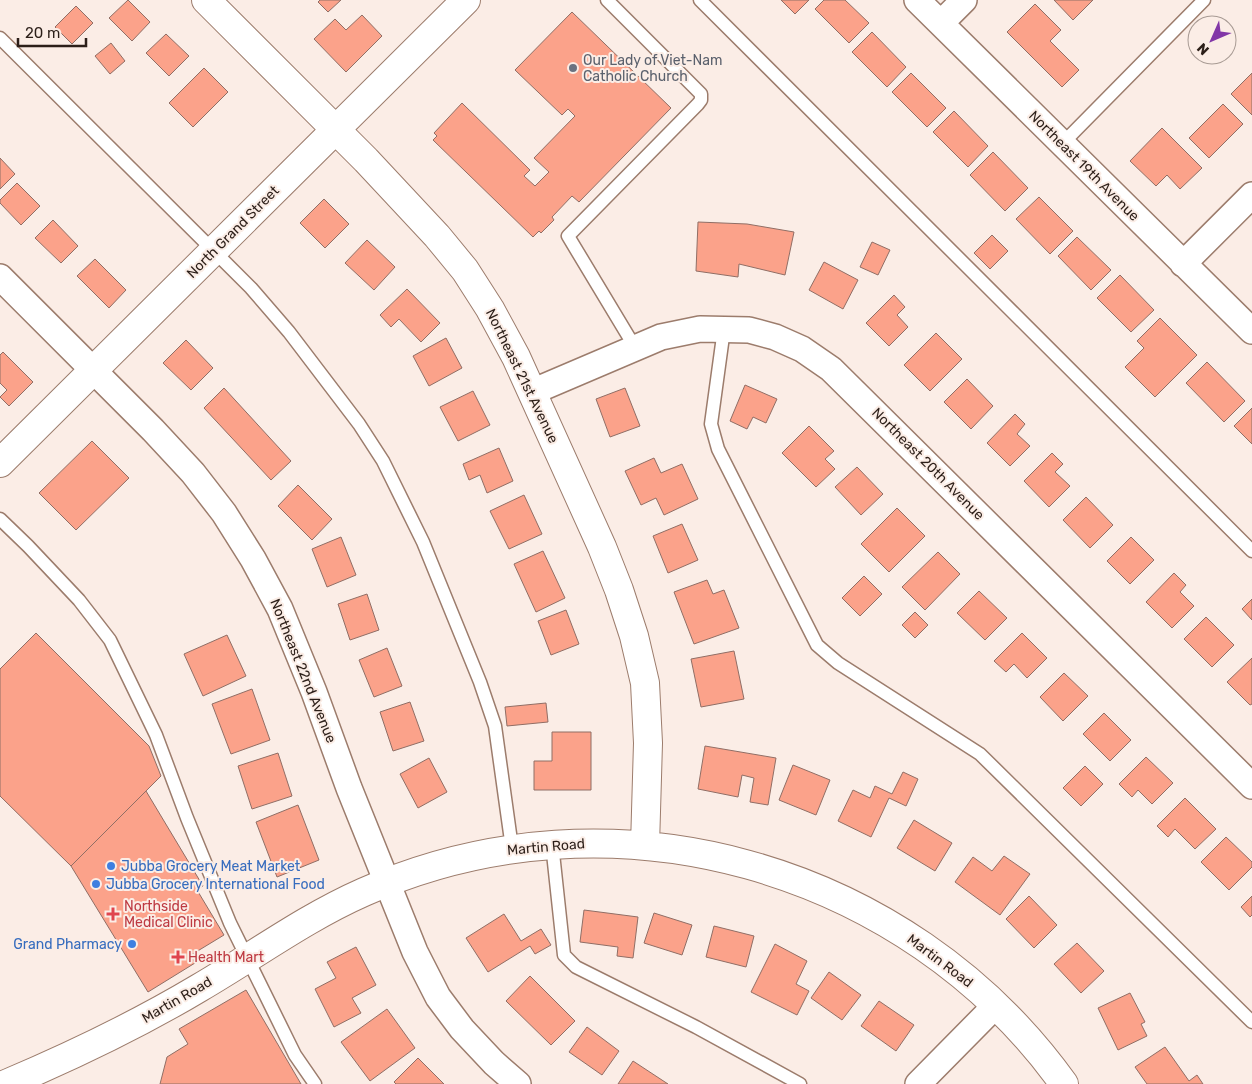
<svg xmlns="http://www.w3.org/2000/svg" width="1252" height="1084" font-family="Rubik,sans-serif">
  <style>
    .building { fill: #fba28a; stroke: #906e65 }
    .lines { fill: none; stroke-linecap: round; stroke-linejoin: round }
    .lane-casing { stroke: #9c7c6c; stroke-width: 15 }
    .street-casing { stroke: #9c7c6c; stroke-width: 28 }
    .secondary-casing { stroke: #9c7c6c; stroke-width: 30 }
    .lane { stroke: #fff; stroke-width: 12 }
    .street { stroke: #fff; stroke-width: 25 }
    .secondary { stroke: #fff; stroke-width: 28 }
    .worship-dot { fill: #6b7280; stroke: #fbede6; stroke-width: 2 }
    .shop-dot { fill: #3f7fe0; stroke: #fbede6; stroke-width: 2 }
    .health-dot { fill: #e0444e; stroke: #fbede6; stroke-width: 2 }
    .labels { text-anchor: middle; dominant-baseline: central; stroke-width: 4; stroke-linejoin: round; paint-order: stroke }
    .worship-label { font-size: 14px; fill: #5b616d; stroke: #fbede6; text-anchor: start }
    .street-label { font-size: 14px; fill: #2c1f19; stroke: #fbede6 }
    .shop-label { font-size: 14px; fill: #366cbe; stroke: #fbede6; text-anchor: start }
    .health-label { font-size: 14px; fill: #be3a42; stroke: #fbede6; text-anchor: start }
  </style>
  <rect width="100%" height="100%" fill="#fbede6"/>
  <path class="building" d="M128,0L150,22L132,41L109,18Z
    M320,0H341L328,12L318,2Z
    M781,0H809L795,14Z
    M824,0H845L869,23L849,43L815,9Z
    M1054,0H1093L1073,20Z
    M1035,4L1061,30L1050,41L1079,70L1062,87L1007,32Z
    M76,6L93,23L72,44L55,27Z
    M572,12L671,108L579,202L572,196L552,217L554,220L541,233L539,231L533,237L433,140L437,136L434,133L462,103L530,170L524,176L535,186L549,172L534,158L575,116L568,109L562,115L515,70Z
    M362,15L382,36L346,72L314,39L335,19L346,30Z
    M872,32L906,67L887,87L852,52Z
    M166,34L189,56L169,76L146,53Z
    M111,43L125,61L110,74L95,56Z
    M204,68L228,92L193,127L169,103Z
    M911,73L946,108L927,127L892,92Z
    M1252,73V115L1231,94Z
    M1223,104L1243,124L1209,158L1189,138Z
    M954,111L988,146L968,167L933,132Z
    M1162,128L1202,168L1180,189L1167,175L1156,186L1130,161Z
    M993,152L1028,188L1005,211L970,175Z
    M0,158L15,174L0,189Z
    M17,183L40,206L21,225L0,203V200Z
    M1039,197L1073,231L1050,254L1016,219Z
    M324,199L349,224L325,248L300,223Z
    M53,220L78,246L61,263L35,238Z
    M698,222L747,224L794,232L785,275L739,264L738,277L696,271Z
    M992,235L1008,251L990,269L974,253Z
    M1077,237L1111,270L1091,290L1058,256Z
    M367,240L395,267L374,290L345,263Z
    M872,242L890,250L878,275L860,267Z
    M95,259L126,290L109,308L77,276Z
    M824,262L858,280L843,309L809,290Z
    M1120,275L1154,310L1131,332L1097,298Z
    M407,289L440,323L421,342L399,319L391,327L380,315Z
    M894,295L905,307L897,315L908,327L889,346L866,323Z
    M1160,318L1197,355L1155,397L1125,367L1144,348L1137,341Z
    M936,333L962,359L930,391L904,365Z
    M446,338L462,368L429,386L413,356Z
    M186,340L213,368L191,390L163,363Z
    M3,352L33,382L9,406L0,397L7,390L0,383V355Z
    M1207,362L1245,401L1224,422L1186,383Z
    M967,379L993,406L971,429L944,402Z
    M745,385L777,399L766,423L753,417L747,429L730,421Z
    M224,388L291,461L271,480L204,408Z
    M625,388L640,426L610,437L596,399Z
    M473,391L490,425L458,441L440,407Z
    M1252,408V444L1234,426Z
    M1015,414L1025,424L1017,434L1030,446L1010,466L987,443Z
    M809,426L834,451L825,459L835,469L816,487L782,453Z
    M92,441L129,478L76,530L39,493Z
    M499,448L513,481L487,493L480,475L469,480L463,464Z
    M1052,453L1063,464L1055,472L1070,486L1049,507L1024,481Z
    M654,458L661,473L682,464L698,499L664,515L656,498L641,505L625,471Z
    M857,467L883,494L861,515L835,487Z
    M298,485L332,519L312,540L278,506Z
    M524,495L542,534L509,549L490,511Z
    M1086,497L1113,525L1090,548L1063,520Z
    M897,508L925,536L889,572L861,544Z
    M682,524L698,560L668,573L653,536Z
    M341,537L356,575L327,587L312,549Z
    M1131,537L1154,560L1130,584L1107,561Z
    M543,551L565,598L536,612L514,564Z
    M938,552L960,574L925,610L902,587Z
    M1174,573L1186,585L1180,592L1194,606L1172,628L1146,602Z
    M864,576L882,594L860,616L842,598Z
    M707,580L713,594L724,590L739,628L694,644L674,592Z
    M979,591L1007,618L985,640L957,613Z
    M367,594L379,630L350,640L338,604Z
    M1252,599V620L1242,609Z
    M566,610L579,644L551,655L538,621Z
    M915,612L928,625L915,638L902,625Z
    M1206,617L1234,645L1212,667L1184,639Z
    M36,633L149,746L161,776L71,866L0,796V669Z
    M1022,633L1047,658L1027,678L1014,664L1006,672L994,661Z
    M227,635L246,676L203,696L184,654Z
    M387,648L402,686L374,697L359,660Z
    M734,651L744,699L701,707L691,659Z
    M1252,658V704L1250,705L1227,682Z
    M1064,673L1088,696L1063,721L1040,697Z
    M252,689L270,740L231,754L212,704Z
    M410,702L424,741L393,751L380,712Z
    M546,703L548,722L507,726L505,707Z
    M1104,713L1131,740L1110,761L1083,734Z
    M552,732H591V790H534V761H552Z
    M705,746L776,758L768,805L750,802L754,778L742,775L738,797L698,789Z
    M278,753L292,796L252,809L238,766Z
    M1146,757L1173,783L1152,804L1138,790L1132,797L1119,784Z
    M429,758L447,792L418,808L400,774Z
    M793,765L830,780L816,815L779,800Z
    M1085,766L1103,784L1081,806L1063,788Z
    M903,772L918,779L906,806L889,798L871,837L838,821L853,790L870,798L875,786L892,794Z
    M146,791L203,886L197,890L224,935L191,955L195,963L148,992L71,866Z
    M1185,798L1216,829L1195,849L1175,829L1168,837L1157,826Z
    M298,805L319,860L277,877L256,822Z
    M914,820L952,843L935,871L897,848Z
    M1226,837L1252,862V867L1229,890L1201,862Z
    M1004,856L1030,874L1000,915L955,882L973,857L992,871Z
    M1029,896L1057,925L1034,948L1006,919Z
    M1252,896V915L1250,917L1241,907Z
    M584,910L638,917L633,958L617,956L618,947L580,942Z
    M654,913L692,925L682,955L644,943Z
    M504,914L521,941L541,929L551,945L535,954L530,946L488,972L466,938Z
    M714,926L754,936L746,967L706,957Z
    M1077,943L1104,971L1081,993L1054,964Z
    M775,944L807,961L796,984L809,991L797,1015L751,992Z
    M356,947L376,985L352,998L361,1013L334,1027L315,989L336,978L327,962Z
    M829,972L861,995L842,1020L811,998Z
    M530,976L575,1021L551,1045L506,1001Z
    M246,990L301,1084H160L167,1057L188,1044L179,1029Z
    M1130,993L1145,1022L1141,1024L1147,1036L1118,1050L1098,1008Z
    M879,1001L914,1025L896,1051L861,1026Z
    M387,1009L415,1048L370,1081L341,1042Z
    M587,1027L619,1051L602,1075L569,1052Z
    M1165,1047L1189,1081L1197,1075L1203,1084H1147L1135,1067Z
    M418,1058L444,1084H396L394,1082Z
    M633,1061L668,1084H618Z"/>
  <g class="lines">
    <defs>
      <path id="lane" d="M607,0L701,94V100L698,104L568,236L636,349
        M700,0L1252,551
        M0,38L251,288L289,332L359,424L383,461L423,542L480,682L495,726L512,848
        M1062,144L1204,0
        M724,329L711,424L718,449L817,645L838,663L980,754L1252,1022
        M0,519L28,546L79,600L110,640L156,735L187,818L230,923L295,1055L315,1084
        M552,844L564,955L576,967L696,1027L800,1084"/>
      <path id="street" d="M917,0L1252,331
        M941,23L964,0
        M1183,264L1252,195
        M0,277L153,430L193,473L224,513L253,559L280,609L314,692L349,788L415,952L438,997L462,1029L494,1063L518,1084
        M532,392L661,337L700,329L749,330L775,337L802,349L831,369L1252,786
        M918,1084L996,1005"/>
      <path id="secondary" d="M206,0L366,160L437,236L465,270L490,309L516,357L602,547L619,590L634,636L645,683L648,743L645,846
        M0,463L466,0
        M6,1084C72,1056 137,1025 199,988C254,956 305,918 364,892C611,782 907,865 1064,1084"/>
    </defs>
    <use href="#lane" class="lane-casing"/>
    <use href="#street" class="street-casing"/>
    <use href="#secondary" class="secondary-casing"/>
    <use href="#lane" class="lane"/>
    <use href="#street" class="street"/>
    <use href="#secondary" class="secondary"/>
  </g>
  <circle class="worship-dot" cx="573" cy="68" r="5"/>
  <g class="shop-dot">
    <circle cx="111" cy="866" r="5"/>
    <circle cx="96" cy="884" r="5"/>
    <circle cx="132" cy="944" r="5"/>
  </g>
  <g class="health-dot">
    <path d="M110.5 906.5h5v5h5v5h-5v5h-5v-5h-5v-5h5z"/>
    <path d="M175.5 949.5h5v5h5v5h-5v5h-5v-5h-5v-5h5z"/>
  </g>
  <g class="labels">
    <g class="worship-label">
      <text x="583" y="60">Our Lady of Viet-Nam<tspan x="583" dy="16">Catholic Church</tspan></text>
    </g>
    <g class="street-label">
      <text transform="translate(1084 166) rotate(45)">Northeast 19th Avenue</text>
      <text transform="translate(233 232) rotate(-45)">North Grand Street</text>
      <text transform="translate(522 376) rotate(64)">Northeast 21st Avenue</text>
      <text transform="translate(928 464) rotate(45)">Northeast 20th Avenue</text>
      <text transform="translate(303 671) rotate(68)">Northeast 22nd Avenue</text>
      <text transform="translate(546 847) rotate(-5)">Martin Road</text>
      <text transform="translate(940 961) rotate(37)">Martin Road</text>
      <text transform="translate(177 1000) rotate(-30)">Martin Road</text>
    </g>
    <g class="shop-label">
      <text x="121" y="866">Jubba Grocery Meat Market</text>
      <text x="106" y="884">Jubba Grocery International Food</text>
      <text x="122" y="944" text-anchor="end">Grand Pharmacy</text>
    </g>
    <g class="health-label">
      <text x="124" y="906">Northside<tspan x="124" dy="16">Medical Clinic</tspan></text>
      <text x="188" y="957">Health Mart</text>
    </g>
  </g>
  <g transform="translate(1212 40) rotate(225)"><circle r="24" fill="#fbede6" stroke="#a89b94"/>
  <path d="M0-4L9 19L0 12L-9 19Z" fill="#8236a7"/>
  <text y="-8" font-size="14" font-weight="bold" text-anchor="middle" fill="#2c1f19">N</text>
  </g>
  <path d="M18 38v8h68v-8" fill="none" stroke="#2c1f19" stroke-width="2.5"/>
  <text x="25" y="38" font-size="15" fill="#2c1f19" stroke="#fbede6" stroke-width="4" paint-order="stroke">20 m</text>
</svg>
